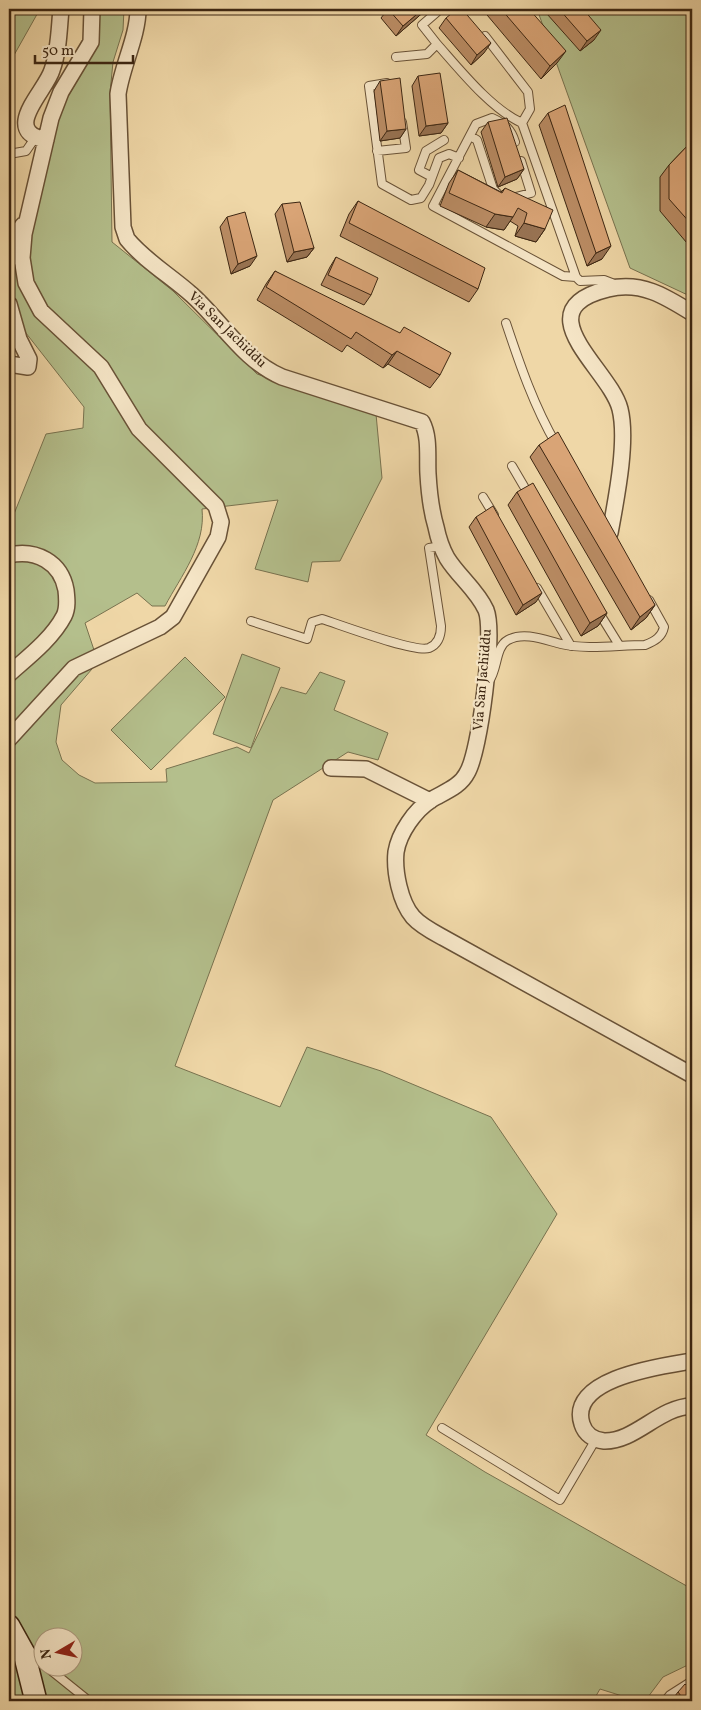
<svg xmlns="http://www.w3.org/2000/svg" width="701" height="1710" font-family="Vollkorn,serif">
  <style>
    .green { fill: #b4bf8c; stroke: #78724f; fill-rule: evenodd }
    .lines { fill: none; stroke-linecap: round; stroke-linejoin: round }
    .lane-casing { stroke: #695237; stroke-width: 10 }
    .street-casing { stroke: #695237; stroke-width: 18 }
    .secondary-casing { stroke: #3c2612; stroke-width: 24 }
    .lane { stroke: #f5e5c6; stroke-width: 8 }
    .street { stroke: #f5e5c6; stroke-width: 15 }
    .secondary { stroke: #f5e5c6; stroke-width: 21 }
    .wall { fill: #bb8d65; stroke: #3c2612 }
    .shaded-wall { fill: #987353; stroke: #3c2612 }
    .building { fill: #d9a476; stroke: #3c2612 }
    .labels { text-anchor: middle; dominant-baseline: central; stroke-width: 4.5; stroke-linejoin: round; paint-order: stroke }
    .street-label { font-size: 14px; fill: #3c2612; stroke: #f5e5c6 }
  </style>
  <rect width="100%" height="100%" fill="#efd7a7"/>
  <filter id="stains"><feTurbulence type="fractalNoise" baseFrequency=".004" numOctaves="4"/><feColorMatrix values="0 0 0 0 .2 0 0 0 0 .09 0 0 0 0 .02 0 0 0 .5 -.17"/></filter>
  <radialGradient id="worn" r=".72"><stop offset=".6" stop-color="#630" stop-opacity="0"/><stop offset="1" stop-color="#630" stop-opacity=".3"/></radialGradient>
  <path class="green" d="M9,9H40L9,64Z
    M98,9H124L123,30L113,62L110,93L112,242L173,291L257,374L376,414L382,478L340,561L312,562L308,582L255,569L278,500L202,509C206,545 181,576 165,606H152L137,593L85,623L98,662L61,705L56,742L62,760L79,775L95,783L167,782L166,769L237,747L249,753L281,687L306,694L320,672L345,681L334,710L388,733L378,760L348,752L273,800L175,1066L280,1107L307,1047L381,1071L491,1117L557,1214L426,1435L485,1472L692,1589V1663L663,1677L645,1701H638L600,1689L593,1701H9V512L14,514L46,434L83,428L84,407L22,328L15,312L13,286L17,240L60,110L95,50ZM42,1638H72V1668H42Z
    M537,9H692V297L630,268Z
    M242,654L280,668L251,748L213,734Z
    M185,657L225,697L151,770L111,730Z"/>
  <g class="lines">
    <defs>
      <path id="lane" d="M437,12L422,25L437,44
        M485,36L528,92L530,109L522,123L576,277L580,281L604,280L617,285
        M396,57L427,54L437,44C460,70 491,109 522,123
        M387,83L369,86L382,184L411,200L421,198L429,185L439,158L449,154L459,158
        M470,136L477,140L493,189L499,195
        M515,142C511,129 505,124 492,118L476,124L433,206L563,276L576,277
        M377,151L406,148L402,122
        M9,154L26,151L35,138
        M432,177L419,170L426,151L444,140
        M512,198L531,193L521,161
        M506,323C520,365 534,406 556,444
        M512,466L529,495
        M483,497L494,515
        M537,588L571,646
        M598,611L619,645
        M251,621L307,639L312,622L322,619C341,625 415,653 429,648C439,644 441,635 441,626L429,548L442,546
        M489,681C498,669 495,647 508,640C524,631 545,640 561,644C587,650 618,645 645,645C655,641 662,637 664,627L649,600
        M442,1428L560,1500L596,1439
        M29,1650L42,1662
        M48,1668L89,1701
        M665,1701L670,1695L692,1681"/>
      <path id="street" d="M138,9C138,36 122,66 118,94L123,227L127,239C145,261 171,276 192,295C222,322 244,361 282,377L422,422C430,437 427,458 428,474C429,492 431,510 436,527C438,537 442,549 447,558C458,576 477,590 486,610C495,632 480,752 467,773C460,787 444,792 431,800C415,810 399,833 396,852C394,871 400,902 413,917C421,926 433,932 444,938L692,1075
        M46,140C0,131 46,91 52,70C59,51 59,29 61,9
        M9,260L11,243L23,225
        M9,304L19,339L29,359L28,367L9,364
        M610,533C616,500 628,441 620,409C610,369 522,310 608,289C641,281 665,296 692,313
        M9,555C36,549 61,562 66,590C67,599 68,608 64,616C52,639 27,658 9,674
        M9,739L74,668L160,627L173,617L218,537L221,522L216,506L139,429L101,367L41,311L26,283L22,258L24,234L51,118L61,92L91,42L92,9
        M331,768L366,769L430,801
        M692,1361C663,1366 567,1378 582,1424C585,1434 594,1440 604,1441C635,1442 659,1407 692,1406"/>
      <path id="secondary" d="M9,1626L24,1653L36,1701"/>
    </defs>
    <use href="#lane" class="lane-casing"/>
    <use href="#street" class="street-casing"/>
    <use href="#secondary" class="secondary-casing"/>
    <use href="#lane" class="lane"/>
    <use href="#street" class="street"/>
    <use href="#secondary" class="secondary"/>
  </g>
  <path class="wall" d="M388,9H427L396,36L381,18Z
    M482,9H529L557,63L541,79Z
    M551,9H583L594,40L580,51L547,14Z
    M446,18L484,53L471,65L439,28Z
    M418,76L448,123L441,133L419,136L412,86Z
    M380,81L406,129L400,138L380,141L374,91Z
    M548,113L602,259L587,266L539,125Z
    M488,122L524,169L517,179L498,187L481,132Z
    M692,141V249L660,211V177L669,165Z
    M458,170L501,192L505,188L545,229L536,242L515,236L518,226L510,221L504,230L486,227L440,206L449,183Z
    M358,201L478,289L469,302L340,236L349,214Z
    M282,204L314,248L307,257L287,262L275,214Z
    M227,217L250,266L231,274L220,227Z
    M336,257L371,295L364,305L321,285L330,267Z
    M275,271L440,375L430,388L388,364L383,368L347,345L342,352L257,300L266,284Z
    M539,445L655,605L646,618L631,630L530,457Z
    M517,492L607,613L598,626L581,636L508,505Z
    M476,517L536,602L516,615L469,527Z
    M689,1688L692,1701H671L678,1692Z"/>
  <path class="shaded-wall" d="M423,9H427L396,36L403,26Z
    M601,30L594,40L580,51L587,41Z
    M491,43L484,53L471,65L477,55Z
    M566,51L557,63L541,79L550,66Z
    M448,123L441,133L419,136L426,126Z
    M406,129L400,138L380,141L387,131Z
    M524,169L517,179L498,187L505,177Z
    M495,214L513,217L504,230L486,227Z
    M524,223L545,229L536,242L515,236Z
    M611,246L602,259L587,266L596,253Z
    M314,248L307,257L287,262L294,252Z
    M257,256L250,266L231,274L238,264Z
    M397,351L388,364L383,368L392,355Z
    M542,593L536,602L516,615L523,605Z
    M655,605L646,618L631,630L640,617Z
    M607,613L598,626L581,636L590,623Z"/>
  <path class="building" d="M388,9H423L403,26Z
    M457,9H462L491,43L477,55L446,18Z
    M501,9H529L566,51L550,66Z
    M559,9H583L601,30L587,41Z
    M440,73L448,123L426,126L418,76Z
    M400,78L406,129L387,131L380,81Z
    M565,105L611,246L596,253L548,113Z
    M507,118L524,169L505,177L488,122Z
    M692,141V225L669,199V165Z
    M458,170L502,193L505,188L553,210L545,229L524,223L527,213L518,208L513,217L495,214L449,193Z
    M358,201L485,268L478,289L349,223Z
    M300,202L314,248L294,252L282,204Z
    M245,212L257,256L238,264L227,217Z
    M336,257L378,278L371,295L328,275Z
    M275,271L400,333L404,327L451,353L440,375L397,351L392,355L356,332L351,339L266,287Z
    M558,432L655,605L640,617L539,445Z
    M533,483L607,613L590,623L517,492Z
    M493,506L542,593L523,605L476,517Z
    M692,1683V1701H676L681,1696L678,1692L685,1684L689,1688Z"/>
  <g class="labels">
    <g class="street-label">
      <text transform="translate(227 330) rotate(44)">Via San Jachiddu</text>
      <text transform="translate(483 680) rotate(-85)">Via San Jachiddu</text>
    </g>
  </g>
  <rect width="701" height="1710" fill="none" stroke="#efd7a7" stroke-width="30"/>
  <rect x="10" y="10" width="681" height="1690" fill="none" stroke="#3c2612" stroke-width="2.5"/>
  <rect x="15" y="15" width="671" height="1680" fill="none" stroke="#3c2612"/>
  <g transform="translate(58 1652) rotate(261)"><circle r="24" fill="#f5e5c6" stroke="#ab997e"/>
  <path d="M0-4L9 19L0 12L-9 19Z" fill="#8f2418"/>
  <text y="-8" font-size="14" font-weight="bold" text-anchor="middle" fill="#3c2612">N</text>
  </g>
  <path d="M35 55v8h98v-8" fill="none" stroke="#3c2612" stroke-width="2.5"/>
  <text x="42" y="55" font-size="15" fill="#3c2612" stroke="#f5e5c6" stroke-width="4" paint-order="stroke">50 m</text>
  <rect width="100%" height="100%" filter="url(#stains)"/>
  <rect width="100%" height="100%" fill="url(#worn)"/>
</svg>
